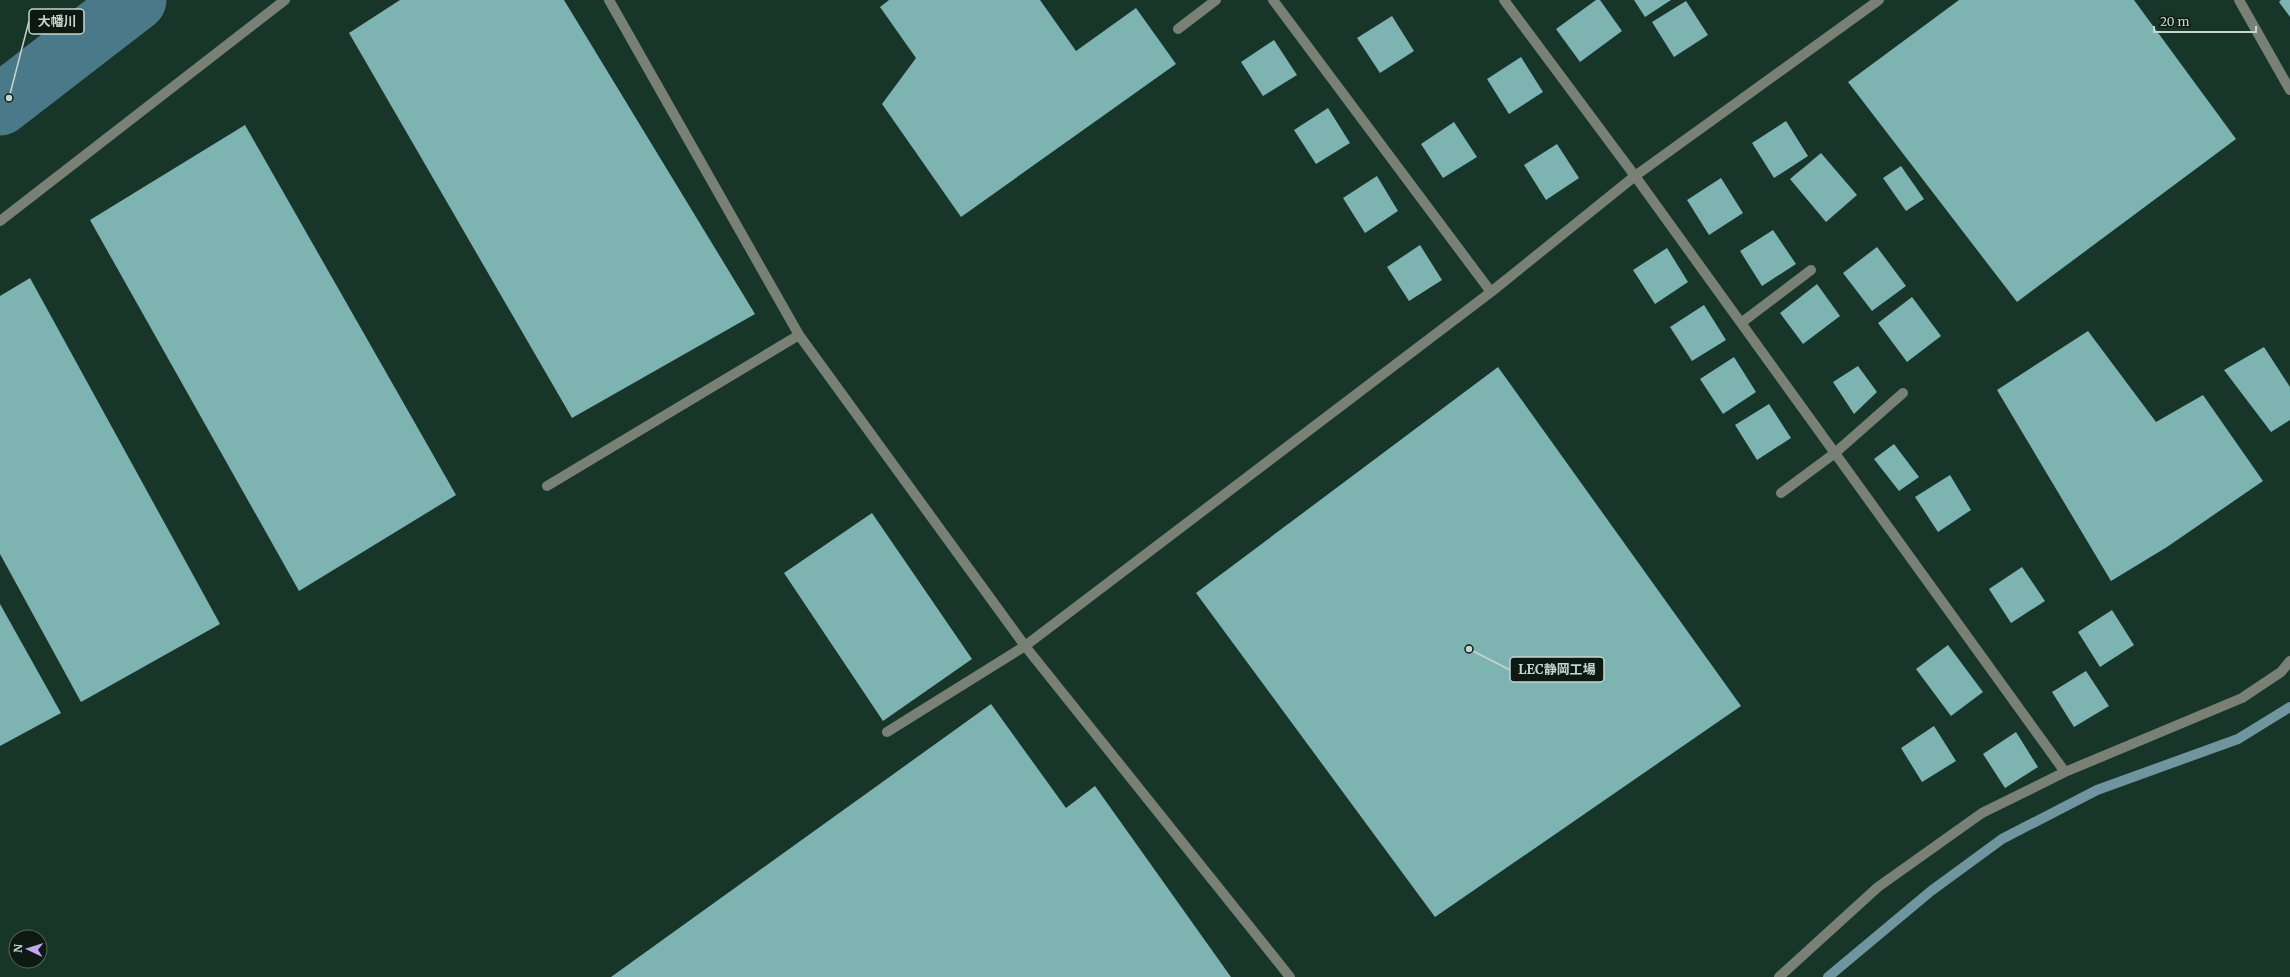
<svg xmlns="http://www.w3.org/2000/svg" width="2290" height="977" font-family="Merriweather,'Noto Sans JP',serif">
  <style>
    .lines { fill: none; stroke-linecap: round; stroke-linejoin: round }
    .stream { stroke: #6f959e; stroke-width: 10 }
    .river { stroke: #4a7989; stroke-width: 61 }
    .building { fill: #7db3b1 }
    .minor { stroke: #798176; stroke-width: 10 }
    .leader { fill: none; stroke: #c6d6cf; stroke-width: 1.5 }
    .callout-dot { fill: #c6d6cf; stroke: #0d1a14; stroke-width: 1.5 }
    .callout { fill: #0d1a14; stroke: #c6d6cf; stroke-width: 1.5 }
    .callout-label { font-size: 13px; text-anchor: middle; font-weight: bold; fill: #c6d6cf }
  </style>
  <rect width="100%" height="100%" fill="#18352a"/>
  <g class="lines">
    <path class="stream" d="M1828,977L1931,891L2002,839L2097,790L2238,739L2290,707"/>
    <path class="river" d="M0,105L136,0"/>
  </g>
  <path class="building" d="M400,0H564L755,314L572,418L349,33Z
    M889,0H1040L1076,51L1136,8L1176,64L961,217L882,104L916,58L880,7Z
    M1596,0H1600L1622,31L1580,62L1556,29Z
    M1634,0H1671L1645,17Z
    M1959,0H2134L2236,139L2017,302L1848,82Z
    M2281,0H2290V17L2279,2Z
    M1686,1L1708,35L1674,57L1652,22Z
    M1392,16L1414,51L1380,73L1357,38Z
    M1274,40L1297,75L1263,96L1241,62Z
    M1521,57L1543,92L1509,114L1487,79Z
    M1328,108L1350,143L1316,164L1294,130Z
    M1786,121L1808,156L1774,178L1752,143Z
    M1454,122L1477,157L1443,178L1421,144Z
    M245,125L456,495L299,591L90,220Z
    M1557,144L1579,178L1546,200L1524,165Z
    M1821,153L1857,195L1826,222L1790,179Z
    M1901,166L1924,199L1906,211L1883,178Z
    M1377,176L1398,211L1365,233L1343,198Z
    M1721,178L1743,213L1709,235L1687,200Z
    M1773,230L1796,264L1762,286L1740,251Z
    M1420,245L1442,280L1409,301L1387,267Z
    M1877,247L1906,286L1872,311L1843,273Z
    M1667,248L1688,282L1655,304L1633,270Z
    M30,278L220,624L81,702L0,554V296Z
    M1817,284L1840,316L1803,344L1780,313Z
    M1912,297L1941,336L1907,362L1878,323Z
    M1704,305L1726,340L1692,361L1670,327Z
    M2088,331L2156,422L2203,395L2263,481L2167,547L2111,581L1997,390Z
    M2264,347L2290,387V420L2271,432L2224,370Z
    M1734,357L1756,392L1723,414L1700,379Z
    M1858,366L1877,392L1854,414L1833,382Z
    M1498,367L1741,706L1435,917L1196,593Z
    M1769,404L1791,438L1757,460L1735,425Z
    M1894,444L1919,477L1899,491L1874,459Z
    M1950,475L1971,510L1938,532L1915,497Z
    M872,513L972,659L883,721L784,573Z
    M2022,567L2045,601L2011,623L1989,589Z
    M0,604L61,713L0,746Z
    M2112,610L2134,645L2100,667L2078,632Z
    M1948,645L1983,692L1951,716L1916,669Z
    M2086,671L2109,706L2074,727L2052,692Z
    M991,704L1066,808L1095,786L1231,977H611Z
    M1934,726L1956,761L1922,782L1901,748Z
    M2016,732L2038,767L2005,788L1983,754Z"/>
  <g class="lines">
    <path class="minor" d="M609,0L799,335L1025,646L1290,977
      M1273,0L1491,292
      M1504,0L1635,176L2065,772
      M2239,0L2290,90
      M1178,29L1216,0
      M0,221L285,0
      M1741,323L1811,270
      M547,486L799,335
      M1781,493L1835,453L1903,393
      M887,732L1025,646L1491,292L1635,176L1879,0
      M1779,977L1878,887L1982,813L2065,772L2242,698L2281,672L2290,661"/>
  </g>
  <path class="leader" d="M9 98L29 21M1469 649L1510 670"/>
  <g class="callout-dot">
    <circle cx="9" cy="98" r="4"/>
    <circle cx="1469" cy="649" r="4"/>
  </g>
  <g class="callout">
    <rect x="29" y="9" width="55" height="25" rx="4"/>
    <rect x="1510" y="657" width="94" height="25" rx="4"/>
  </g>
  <g class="callout-label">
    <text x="57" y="26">大幡川</text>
    <text x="1557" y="674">LEC静岡工場</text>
  </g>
  <g transform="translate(28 949) rotate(274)"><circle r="19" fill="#0d1a14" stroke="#57655f"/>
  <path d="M0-3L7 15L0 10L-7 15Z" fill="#c6a6f0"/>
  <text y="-6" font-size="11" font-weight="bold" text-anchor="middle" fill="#c6d6cf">N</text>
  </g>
  <path d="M2154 26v6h102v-6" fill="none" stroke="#c6d6cf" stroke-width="2"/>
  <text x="2160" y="26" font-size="12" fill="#c6d6cf" stroke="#0d1a14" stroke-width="3" paint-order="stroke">20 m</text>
</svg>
